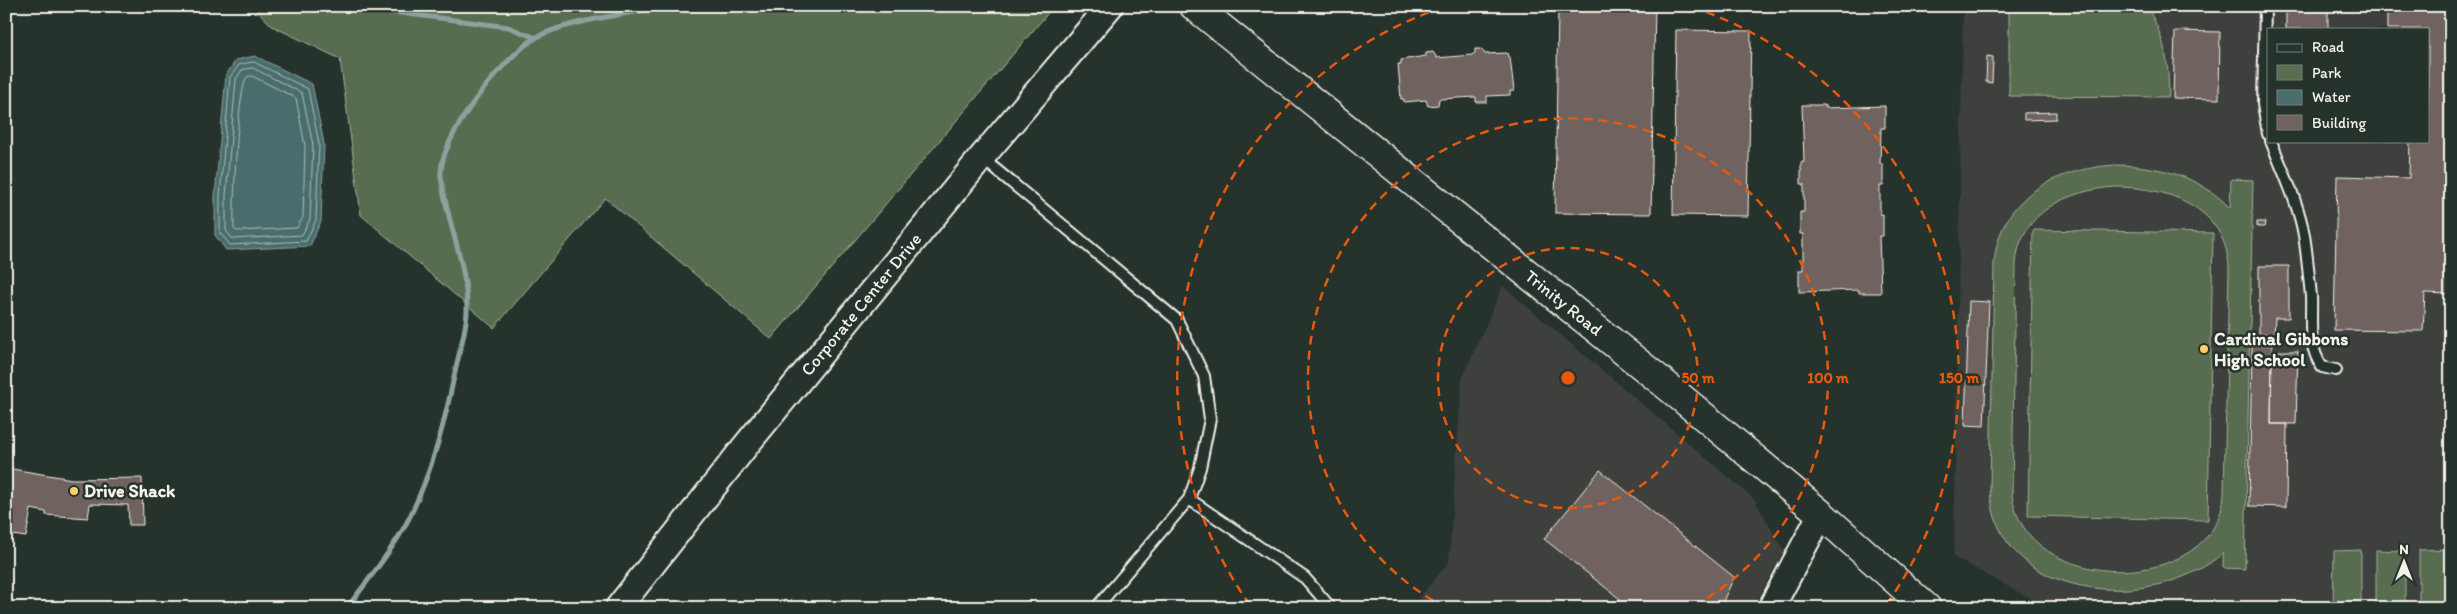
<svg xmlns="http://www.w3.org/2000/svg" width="2457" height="614" font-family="Itim,sans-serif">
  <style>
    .built { fill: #3c413c; fill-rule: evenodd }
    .green { fill: #596d50; stroke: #a6af9c; fill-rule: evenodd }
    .water { fill: #496d6d; stroke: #8da29e }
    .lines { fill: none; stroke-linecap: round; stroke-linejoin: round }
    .shore { stroke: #b0bcb7; stroke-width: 1 }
    .stream { stroke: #8da29e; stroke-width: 5 }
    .building { fill: #70635e; stroke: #f4f1e8 }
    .service-casing { stroke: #f4f1e8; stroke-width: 14 }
    .tertiary-casing { stroke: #f4f1e8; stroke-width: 29 }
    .secondary-casing { stroke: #f4f1e8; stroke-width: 31 }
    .service { stroke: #26332d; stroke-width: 10 }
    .tertiary { stroke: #26332d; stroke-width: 25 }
    .secondary { stroke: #26332d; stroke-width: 28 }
    .ring { fill: none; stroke: #e8590c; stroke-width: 2.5; stroke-dasharray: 9 6 }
    .poi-dot { fill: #ffd166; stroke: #26332d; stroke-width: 2 }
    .labels { text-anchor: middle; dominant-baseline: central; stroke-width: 5; stroke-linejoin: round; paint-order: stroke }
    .street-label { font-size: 18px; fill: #f4f1e8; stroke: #26332d }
    .poi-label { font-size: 18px; font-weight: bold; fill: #f4f1e8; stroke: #26332d; text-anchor: start }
    .centre { fill: #e8590c; stroke: #26332d; stroke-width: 2.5 }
    .ring-label { font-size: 15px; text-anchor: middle; font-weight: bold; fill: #e8590c; stroke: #26332d; stroke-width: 5; stroke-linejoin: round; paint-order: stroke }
  </style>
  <rect width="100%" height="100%" fill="#26332d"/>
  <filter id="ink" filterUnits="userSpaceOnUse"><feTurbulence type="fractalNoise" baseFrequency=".02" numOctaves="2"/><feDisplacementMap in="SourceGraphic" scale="10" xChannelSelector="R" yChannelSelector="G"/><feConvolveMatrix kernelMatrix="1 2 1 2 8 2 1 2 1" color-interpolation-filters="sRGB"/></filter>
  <g filter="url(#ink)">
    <path class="built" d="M1963,6H2451V608H2048L1954,557ZM2268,29H2428V141H2268Z
      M1503,286L1754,499L1784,551L1753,608H1411L1449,562L1462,379Z"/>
    <path class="green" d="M253,6H1054L771,339L605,198L494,328L361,215L340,59L272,26Z
      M2009,6H2147C2166,42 2168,58 2169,97L2009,96Z
      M2114,165C2157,165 2200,176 2230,208L2231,179L2253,180L2245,569L2223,568V553C2154,614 1994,602 1990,488L1994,263C2000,197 2053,170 2114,165ZM2115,187C2168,187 2226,207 2229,268L2224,493C2219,597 2022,596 2012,494L2016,264C2019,212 2069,190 2115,187Z
      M2033,230L2213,233L2208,520L2028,516Z
      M2447,549L2448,608H2419V550Z
      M2361,550V608H2333L2334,551Z
      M2376,550L2405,551V608H2376Z"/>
    <path class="water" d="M255,56L312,84L324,144L321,221L310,246L226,250L215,235V196L226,75L236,60Z"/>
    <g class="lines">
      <path class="shore" d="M254,62L308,89L319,144L316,220L306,241L230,245L220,233V196L230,77L239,65Z
        M253,68L302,93L313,145L310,219L302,235L233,239L226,231V196L236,79L242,70Z
        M252,76L296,98L305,146L303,217L297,228L237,231L234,229C233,207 237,90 247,77Z"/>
      <path class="stream" d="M378,10L508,27L536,38
        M347,608C367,581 389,555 405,526C431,477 444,425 455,372C459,353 466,331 467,312C468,264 446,222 441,176C438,138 505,55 537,37C566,21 630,14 664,6"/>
    </g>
    <path class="building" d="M1558,6H1655L1651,214L1555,213Z
      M2286,6H2328V29H2286Z
      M2387,6H2451V294L2425,293L2423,331L2334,330L2337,176L2409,178L2410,141H2428V29H2387Z
      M1676,30L1751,31L1748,216L1673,215Z
      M2175,31L2220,32L2219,99L2173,98Z
      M1475,49H1481L1485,54L1507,53L1508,57H1510L1514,91H1510V95L1487,96V102H1476V97L1439,99L1438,105L1428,106L1426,100L1404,102V99H1401L1398,64H1401V60L1426,56V53L1433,52L1437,58L1472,55L1475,53Z
      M1987,56L1993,57L1992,83L1986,82Z
      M1802,105H1825V108L1885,106V128H1881L1880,164H1883V186H1880V214H1883V236H1879L1881,293H1859V290L1799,292V270H1803V234H1800V212H1804V184H1801V162H1804Z
      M2056,112V119L2024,120V113Z
      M2257,222H2265L2264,227H2257Z
      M2259,266H2289V318H2275L2274,334H2259Z
      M1969,301L1989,302L1984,426L1965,425Z
      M2252,345H2272L2271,424H2287L2286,507L2249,506Z
      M2272,351H2298L2296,424H2271Z
      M6,468L72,479L142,478L143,525H129L128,505L90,504L88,518L46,515V512L31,509L26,537L6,534Z
      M1600,470L1734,577L1720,608H1615L1620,599L1544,539Z"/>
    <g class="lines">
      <defs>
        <path id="service" d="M2265,6L2263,104L2268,134
          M2271,141C2283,172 2298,202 2304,235C2307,255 2309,276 2311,296C2312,321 2307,345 2322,367L2336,370
          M982,158L1177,320L1204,376L1210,419L1200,468L1189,499L1096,608
          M1189,499L1305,578L1331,608"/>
        <g id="tertiary">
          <path id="s1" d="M618,608L747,444L981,158L1110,6"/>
          <path d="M1771,608L1821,514"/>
        </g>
        <g id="secondary">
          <path id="s2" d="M1194,6L1666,385L1821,514L1927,608"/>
        </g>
      </defs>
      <use href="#service" class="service-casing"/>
      <use href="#tertiary" class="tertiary-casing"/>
      <use href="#secondary" class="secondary-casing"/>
      <use href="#service" class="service"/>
      <use href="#tertiary" class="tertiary"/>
      <use href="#secondary" class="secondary"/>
    </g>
  </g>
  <g class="ring">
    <circle cx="1568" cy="378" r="130"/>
    <path d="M1446 608A260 260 0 1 1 1690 608"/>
    <path d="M1250 605A391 391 0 0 1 1444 7M1692 7A391 391 0 0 1 1886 605"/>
  </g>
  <g class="poi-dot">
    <circle cx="2204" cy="349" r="5"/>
    <circle cx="74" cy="491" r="5"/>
  </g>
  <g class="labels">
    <g class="street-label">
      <text stroke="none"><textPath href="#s2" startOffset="474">Trinity Road</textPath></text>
      <text stroke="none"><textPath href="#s1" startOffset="389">Corporate Center Drive</textPath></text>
    </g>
    <g class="poi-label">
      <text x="2214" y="339">Cardinal Gibbons<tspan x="2214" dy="21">High School</tspan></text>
      <text x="84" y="491">Drive Shack</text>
    </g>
  </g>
  <circle cx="1568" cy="378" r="8" class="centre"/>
  <g class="ring-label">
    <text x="1698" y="383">50 m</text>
    <text x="1828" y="383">100 m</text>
    <text x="1959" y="383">150 m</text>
  </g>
  <rect width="2457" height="614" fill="none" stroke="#26332d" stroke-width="25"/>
  <rect x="12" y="12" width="2432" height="589" fill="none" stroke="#f4f1e8" stroke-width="2" filter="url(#ink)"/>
  <rect x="2267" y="28" width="162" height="115" fill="#26332d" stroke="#787f78"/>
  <rect x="2277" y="44" width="25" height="8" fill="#26332d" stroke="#787f78"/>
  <text x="2312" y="52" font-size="15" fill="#f4f1e8">Road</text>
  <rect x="2277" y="65" width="25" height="15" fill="#596d50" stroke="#787f78"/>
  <text x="2312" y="78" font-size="15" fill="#f4f1e8">Park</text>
  <rect x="2277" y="90" width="25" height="15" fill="#496d6d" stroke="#787f78"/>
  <text x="2312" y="102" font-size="15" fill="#f4f1e8">Water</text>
  <rect x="2277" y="115" width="25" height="15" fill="#70635e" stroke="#787f78"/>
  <text x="2312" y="128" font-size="15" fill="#f4f1e8">Building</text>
  <g transform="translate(2404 562)" stroke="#26332d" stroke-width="4" paint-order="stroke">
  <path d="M0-4L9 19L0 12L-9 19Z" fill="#f4f1e8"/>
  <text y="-8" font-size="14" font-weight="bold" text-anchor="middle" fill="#f4f1e8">N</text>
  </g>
</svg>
